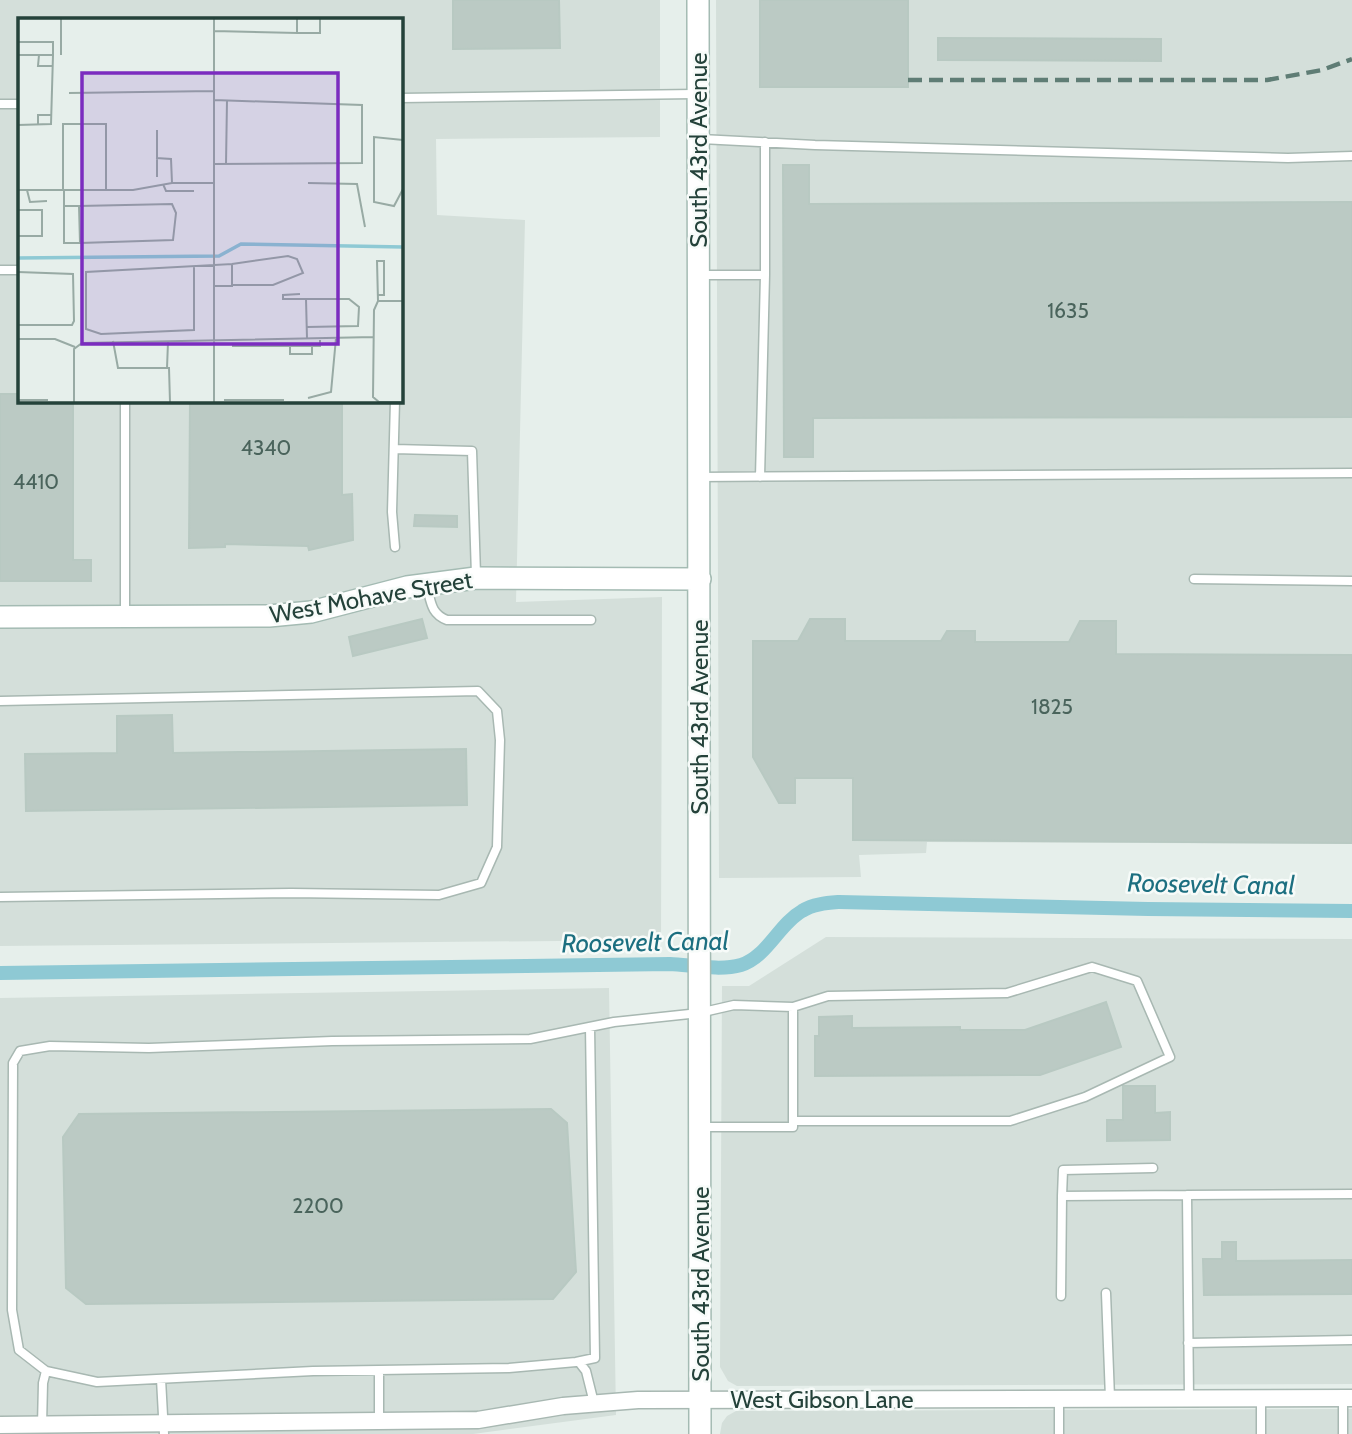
<svg xmlns="http://www.w3.org/2000/svg" width="1352" height="1434" font-family="Cabin,sans-serif">
  <style>
    .built { fill: #d4dfda; fill-rule: evenodd }
    .lines { fill: none; stroke-linecap: round; stroke-linejoin: round }
    .canal { stroke: #8ec9d4; stroke-width: 14 }
    .building { fill: #bbcac4; stroke: #b8c9c2; stroke-width: 2 }
    .lane-casing { stroke: #a8b8b2; stroke-width: 11 }
    .street-casing { stroke: #a8b8b2; stroke-width: 19 }
    .secondary-casing { stroke: #a4bbb3; stroke-width: 24 }
    .lane { stroke: #fff; stroke-width: 8 }
    .street { stroke: #fff; stroke-width: 16 }
    .secondary { stroke: #fff; stroke-width: 21 }
    .rail { stroke: #5f7d75; stroke-width: 4.5; stroke-dasharray: 14 7; stroke-linecap: butt }
    .labels { text-anchor: middle; dominant-baseline: central; stroke-width: 5; stroke-linejoin: round; paint-order: stroke }
    .number-label { font-size: 21px; fill: #4a645c }
    .street-label { font-size: 24px; fill: #24423a; stroke: #f7fbf9 }
    .water-label { font-size: 26px; font-style: italic; fill: #1c6f80; stroke: #f7fbf9 }
    .inset-river { fill: none; stroke: #8ec9d4; stroke-width: 3.5 }
    .inset-road { fill: none; stroke: #98aaa4; stroke-width: 2 }
    .view { fill: #7b2cbf; fill-opacity: 0.15; stroke: #7b2cbf; stroke-width: 3.5 }
    .inset-edge { fill: none; stroke: #24423a; stroke-width: 3.5 }
  </style>
  <rect width="100%" height="100%" fill="#e6efeb"/>
  <path class="built" d="M0,0H660V137L436,139L437,215L525,220L516,602L662,597L661,940L0,946ZM19,19H401V401H19Z
    M716,0H1352V844L927,842L926,853L859,855L861,877L719,878Z
    M826,937L1352,939V1384L737,1386L728,1381L720,1367L722,986H749Z
    M609,988L616,1415L473,1434H0V998Z
    M1352,1409V1434H720L722,1423L727,1416L736,1411Z"/>
  <g class="lines">
    <path class="canal" d="M0,973L670,964C691,965 720,971 741,965C767,957 779,924 802,911C813,904 827,903 839,902L1148,909L1352,911"/>
  </g>
  <path class="building" d="M453,0H559L560,48L453,49Z
    M760,0H908V87H760Z
    M938,38L1161,39V61L938,60Z
    M783,165H809V204L1352,202V417L813,418V457H784Z
    M0,394H19V401H73V560H91V581H0Z
    M190,401H342V495L352,494L353,540L309,550L308,546L225,544V547L189,548Z
    M415,515L457,516V527L414,526Z
    M422,619L427,638L353,656L349,637Z
    M810,619H845V641H941L947,631H975V642H1069L1080,621H1116V654L1352,655V843L853,840V778H795V803H779L753,757V641H798Z
    M172,715L173,753L466,749L467,805L26,811L25,754L117,753V716Z
    M1106,1002L1121,1047L1040,1075L815,1076V1036H819V1017L852,1016V1028L960,1027V1030H1025Z
    M1123,1086H1155V1113L1170,1112V1140L1107,1141V1120H1123Z
    M551,1109L567,1123L576,1272L553,1299L86,1304L66,1288L63,1137L79,1114Z
    M1222,1242H1236V1261L1352,1260V1294L1204,1295L1203,1259H1222Z"/>
  <g class="lines">
    <defs>
      <path id="lane" d="M401,98L695,94
        M0,104H19
        M701,139L815,145L1288,158L1352,156
        M0,270H19
        M701,275H765
        M125,401V616
        M394,449L472,451L476,575
        M699,477L1352,473
        M760,477L765,275V142
        M395,547L392,512L395,401
        M1194,579L1352,581
        M427,587C431,602 431,614 447,620H591
        M0,701L478,691L497,711L500,740L497,847L481,883L439,895L291,893L0,897
        M793,1007L828,996L1007,993L1092,967L1137,981L1170,1057L1085,1097L1010,1121H793
        M590,1027L595,1358L576,1362L509,1368L313,1371L97,1382L46,1371L19,1350L12,1310L13,1063L20,1051L50,1046L149,1048L332,1041L530,1039L614,1022L699,1013L734,1005L793,1007V1127H702
        M1153,1168L1063,1170L1062,1196L1187,1195
        M1106,1293L1110,1398
        M1061,1296L1062,1196
        M1188,1343L1352,1340
        M579,1362L586,1371L594,1403
        M161,1379L164,1434
        M1189,1398L1187,1195L1352,1194
        M1261,1398V1434
        M379,1421V1371
        M42,1425L43,1383L46,1371
        M1059,1434V1399
        M1343,1434V1398"/>
      <path id="street" d="M0,1425L478,1420L563,1406L638,1400L1352,1398"/>
      <path id="secondary" d="M698,0L700,1434
        M0,617L269,616L311,612L407,587L476,578L700,579"/>
    </defs>
    <use href="#lane" class="lane-casing"/>
    <use href="#street" class="street-casing"/>
    <use href="#secondary" class="secondary-casing"/>
    <use href="#lane" class="lane"/>
    <use href="#street" class="street"/>
    <use href="#secondary" class="secondary"/>
    <path class="rail" d="M908,80H1267L1322,70L1352,59"/>
  </g>
  <g class="labels">
    <g class="number-label">
      <text x="1068" y="310">1635</text>
      <text x="266" y="447">4340</text>
      <text x="36" y="481">4410</text>
      <text x="1052" y="706">1825</text>
      <text x="318" y="1205">2200</text>
    </g>
    <g class="street-label">
      <text transform="translate(698 150) rotate(-90)">South 43rd Avenue</text>
      <text transform="translate(371 597) rotate(-10)">West Mohave Street</text>
      <text transform="translate(699 717) rotate(-90)">South 43rd Avenue</text>
      <text transform="translate(700 1284) rotate(-90)">South 43rd Avenue</text>
      <text x="822" y="1399">West Gibson Lane</text>
    </g>
    <g class="water-label">
      <text transform="translate(1211 884) rotate(1)">Roosevelt Canal</text>
      <text transform="translate(645 942) rotate(-1)">Roosevelt Canal</text>
    </g>
  </g>
  <g transform="translate(18 18)">
    <rect width="385" height="385" fill="#e6efeb"/>
    <path class="inset-river" d="M0,240L201,238L223,226L385,229"/>
    <path class="inset-road" d="M196,1V384M196,13L279,15V1M279,15H302V1M0,24H35V37M0,37H35L33,106L0,107M21,37L20,48H35M43,37V1M51,75L196,73M196,82L344,87V145L196,146M20,107V97H33M385,122L356,119V184L376,188L385,171M138,140L153,141L154,165M208,146L209,82M139,159V112M290,165L339,166L347,209M145,166L148,173H176M0,172H115L154,165H196M9,172L12,184L29,183M45,172V106H88V172M46,188H61L62,225H46V172M61,188L154,186L158,195L155,222L62,225M0,192H24V218H0M214,246L270,238L279,241L285,255L255,267H214M176,249V312L83,316L68,311V254L214,246V268H196M0,254L55,256L56,303L54,307H0M282,276L265,277V281H288M360,277H366V243H359L360,283M385,283H360L356,292L355,379L361,384H385M289,309L340,308L341,289L331,281H288L289,320M0,321H37L57,329M95,323L100,350H151L152,384M214,328H302V320M272,328V336H294V328M149,350L150,324M290,380L313,374L318,320M0,382H30M206,382H266M56,384V331L64,325L356,319"/>
    <path class="view" d="M64,55H320V326H64Z"/>
    <rect width="385" height="385" class="inset-edge"/>
  </g>
</svg>
